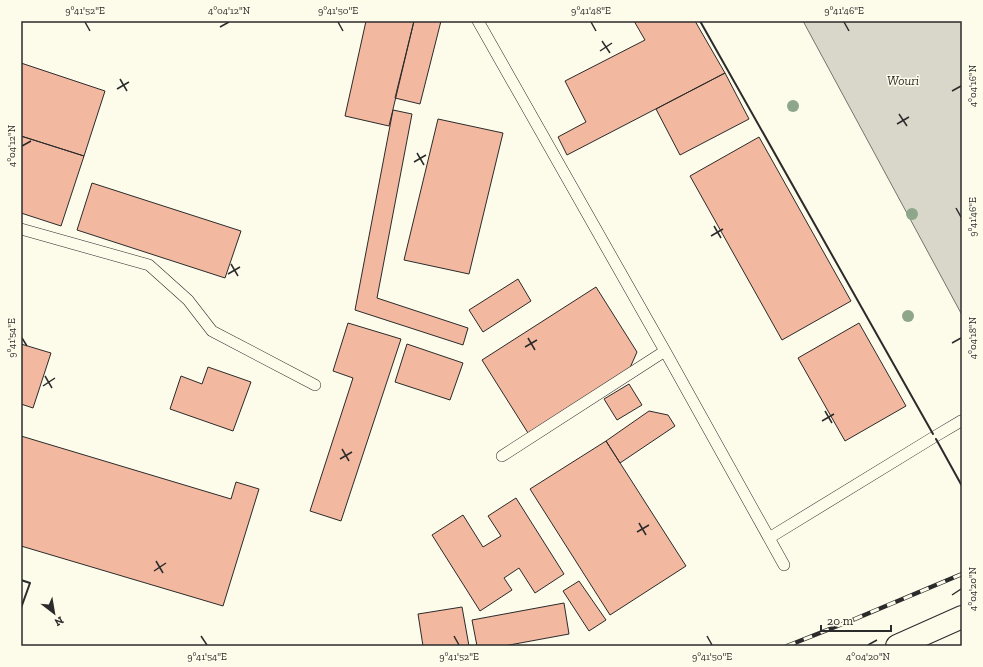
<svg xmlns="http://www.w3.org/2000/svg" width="983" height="667" font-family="'Zilla Slab',serif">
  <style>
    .water { fill: #d8d7c9; stroke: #74746e }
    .building { fill: #f2b8a0; stroke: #2b2b2b }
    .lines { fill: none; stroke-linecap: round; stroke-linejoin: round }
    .lane-casing { stroke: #2b2b2b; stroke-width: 12 }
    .highway-casing { stroke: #2b2b2b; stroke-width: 24 }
    .lane { stroke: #fdfbea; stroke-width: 11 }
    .highway { stroke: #fdfbea; stroke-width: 22 }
    .rail-casing { stroke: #2b2b2b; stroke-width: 4.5 }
    .rail { stroke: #fdfbea; stroke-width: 3; stroke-dasharray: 9; stroke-linecap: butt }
    .wall { stroke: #2b2b2b; stroke-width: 2 }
    .tree { fill: #8ea78a }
    .ticks { fill: none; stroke: #2b2b2b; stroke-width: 1.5 }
    .labels { text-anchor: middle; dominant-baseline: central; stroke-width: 3; stroke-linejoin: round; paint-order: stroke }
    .water-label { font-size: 13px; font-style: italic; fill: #2b2b2b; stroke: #fdfbea }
    .neatline { fill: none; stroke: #2b2b2b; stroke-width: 1.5 }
    .ticks-label { font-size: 10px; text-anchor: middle; fill: #2b2b2b }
  </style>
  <rect width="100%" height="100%" fill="#fdfbea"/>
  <path class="water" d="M803,21H962V315Z"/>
  <path class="building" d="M366,21H414L389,126L345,116Z
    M414,21H441L420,104L395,98Z
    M634,21H695L725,73L567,155L558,137L586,122L565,81L645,40Z
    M21,63L105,91L84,156L21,136Z
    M725,73L749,119L680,155L656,109Z
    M393,110L412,114L377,298L468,328L463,345L355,310Z
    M438,119L503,133L469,274L404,260Z
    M21,136L84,156L61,226L21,213Z
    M759,137L851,301L782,340L690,176Z
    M92,183L241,231L225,278L77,230Z
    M518,279L531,301L483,332L469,310Z
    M596,287L637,352L629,370L528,433L482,360Z
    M348,323L401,339L341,521L310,511L353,378L333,371Z
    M859,323L906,406L845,441L798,358Z
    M21,344L51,353L33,408L21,404Z
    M407,344L463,363L450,400L395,382Z
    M208,367L251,382L233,431L170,409L181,376L202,384Z
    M629,384L642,405L617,420L604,399Z
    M649,411L668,415L675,426L620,463L606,441Z
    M21,436L231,499L236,482L259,489L223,606L21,546Z
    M606,441L686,566L610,615L530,489Z
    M516,498L564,574L535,593L519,568L504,578L512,590L480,611L432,535L463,515L483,547L501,536L488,516Z
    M579,581L606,620L589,631L563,591Z
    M564,603L569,634L504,646H477L472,620Z
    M462,607L469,646H423L418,614Z"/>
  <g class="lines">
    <defs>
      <path id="lane" d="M478,21L665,351L784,565
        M21,229L149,265L188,300L212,331L315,385
        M502,456L665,351
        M769,538L934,437L961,421L962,422"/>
      <path id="highway" d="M897,646L962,617"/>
    </defs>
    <use href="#lane" class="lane-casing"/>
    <use href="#highway" class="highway-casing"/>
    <use href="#lane" class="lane"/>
    <use href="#highway" class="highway"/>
    <defs>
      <path id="rail" d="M787,646L855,619L962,574"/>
    </defs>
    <use href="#rail" class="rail-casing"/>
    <use href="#rail" class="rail"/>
    <path class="wall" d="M700,21L933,434
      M936,439L962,486
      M21,580L30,583L21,608"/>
  </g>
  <g class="tree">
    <circle cx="793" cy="106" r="6"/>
    <circle cx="912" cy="214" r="6"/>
    <circle cx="908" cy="316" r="6"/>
  </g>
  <path class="ticks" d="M85,22L90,31M338,22L343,31M591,22L596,31M844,22L849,31M220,27L229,22M602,41L610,53M600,51L612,43M120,79L127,91M117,89L129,82M952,91L961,86M899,114L907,126M897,124L909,117M22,146L31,141M417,153L424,165M414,162L426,155M956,208L961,217M714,226L721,238M711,236L723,229M231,264L238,276M228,274L240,267M22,338L27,346M528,338L535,350M952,343L961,338M525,347L537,340M45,376L52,388M43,386L55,378M825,411L832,423M822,421L834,414M342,449L349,461M340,459L352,452M639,523L646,535M637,532L649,525M156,561L163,573M154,571L166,563M952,595L961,589M201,636L207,645M454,636L459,645M707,636L712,645M868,645L877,640"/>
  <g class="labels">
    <g class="water-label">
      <text x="903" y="80">Wouri</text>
    </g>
  </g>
  <rect width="983" height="667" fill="none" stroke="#fdfbea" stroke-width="44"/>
  <g transform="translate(54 613) rotate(149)" stroke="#fdfbea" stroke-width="3" paint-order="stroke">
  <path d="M0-3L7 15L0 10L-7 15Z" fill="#2b2b2b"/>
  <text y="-6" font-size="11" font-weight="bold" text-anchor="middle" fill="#2b2b2b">N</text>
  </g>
  <path d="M821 625v6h70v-6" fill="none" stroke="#2b2b2b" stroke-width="2"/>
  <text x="827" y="625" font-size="12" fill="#2b2b2b" stroke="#fdfbea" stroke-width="3" paint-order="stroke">20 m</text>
  <rect x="22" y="22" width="939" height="623" class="neatline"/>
  <g class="ticks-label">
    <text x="85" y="14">9°41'52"E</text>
    <text x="229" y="14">4°04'12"N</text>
    <text x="338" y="14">9°41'50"E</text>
    <text x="591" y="14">9°41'48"E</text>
    <text x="844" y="14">9°41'46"E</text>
    <text transform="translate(972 86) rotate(-90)" y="4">4°04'16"N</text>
    <text transform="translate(11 146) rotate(-90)" y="4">4°04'12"N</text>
    <text transform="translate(972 217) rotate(-90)" y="4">9°41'46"E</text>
    <text transform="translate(972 338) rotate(-90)" y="4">4°04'18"N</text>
    <text transform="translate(11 338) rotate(-90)" y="4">9°41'54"E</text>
    <text transform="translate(972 589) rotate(-90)" y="4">4°04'20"N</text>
    <text x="207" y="660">9°41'54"E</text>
    <text x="459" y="660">9°41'52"E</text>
    <text x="712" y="660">9°41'50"E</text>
    <text x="868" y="660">4°04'20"N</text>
  </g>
</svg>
